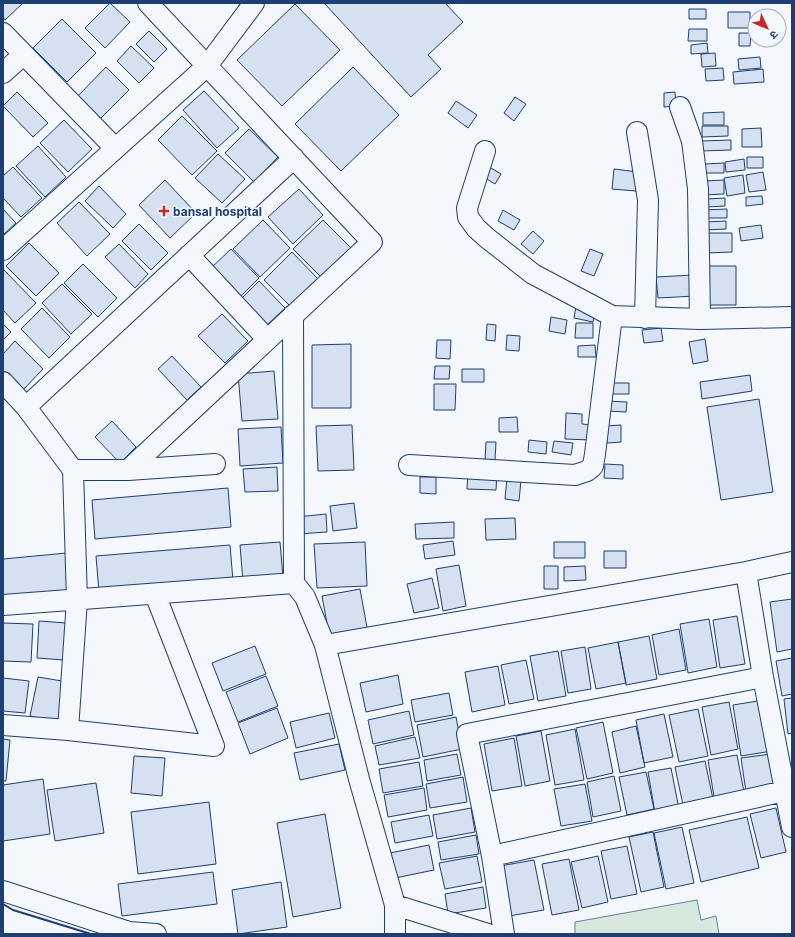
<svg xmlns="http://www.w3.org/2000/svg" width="795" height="937" font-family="Inter,'Noto Sans Devanagari',sans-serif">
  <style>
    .green { fill: #d7e8df; stroke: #687fa3 }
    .building { fill: #d5e0f0; stroke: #1d3f73 }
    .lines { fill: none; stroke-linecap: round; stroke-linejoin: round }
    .street-casing { stroke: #1d3f73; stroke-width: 22 }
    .street { stroke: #f4f7fb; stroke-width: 20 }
    .wall { stroke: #1d3f73; stroke-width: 2 }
    .poi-dot { fill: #c62828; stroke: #f4f7fb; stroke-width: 1.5 }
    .labels { text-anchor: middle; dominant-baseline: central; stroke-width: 3; stroke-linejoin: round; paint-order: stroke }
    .poi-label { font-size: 12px; font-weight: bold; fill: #1d3f73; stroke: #f4f7fb; text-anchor: start }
  </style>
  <rect width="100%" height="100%" fill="#f4f7fb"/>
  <path class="green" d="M697,900L701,920L716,916L719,934H575V922Z"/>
  <path class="building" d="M3,3H23L5,20L3,17Z
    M110,3L130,22L105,48L85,28Z
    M324,3H445L463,22L428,55L441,69L411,97Z
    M295,4L340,50L282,106L237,60Z
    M689,9H706V19H689Z
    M728,12H750V28H728Z
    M62,19L96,53L67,82L33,48Z
    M689,29H707V41H688Z
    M149,31L167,49L154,62L136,44Z
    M739,33H751L750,46H739Z
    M707,43L708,53L691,54V45Z
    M131,46L154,68L139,83L117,61Z
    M715,53L716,66L702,67L701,54Z
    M760,57L761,68L739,70L738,59Z
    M106,67L129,90L99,120L76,98Z
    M353,67L399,115L341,171L295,124Z
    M723,68L724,80L706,81L705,69Z
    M763,69L764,82L734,84L733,72Z
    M204,91L239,128L217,148L183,110Z
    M17,92L48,123L33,137L3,106Z
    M675,92L676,106L664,107V93Z
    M515,97L526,104L514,121L504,113Z
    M456,101L477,115L468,128L448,113Z
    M724,112V125H703V113Z
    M182,116L217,151L192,175L158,140Z
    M64,120L92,149L68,172L40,143Z
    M702,126H728V136L702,137Z
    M761,128L762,147H742V129Z
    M249,129L278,157L254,182L225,153Z
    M731,140V150L701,151V141Z
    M38,146L66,177L45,197L16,166Z
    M218,154L245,179L222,203L195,178Z
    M747,157H763V168H747Z
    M744,159L745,170L726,172L725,162Z
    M724,163V173H705V164Z
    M486,165L501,174L495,184L480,175Z
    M13,167L42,198L21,217L3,198V176Z
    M614,169L638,172L636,191L612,189Z
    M763,172L766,190L749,192L746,175Z
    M743,175L745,193L727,196L724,178Z
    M165,180L196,213L170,238L139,205Z
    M724,180V194L704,195V181Z
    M99,186L126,214L113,228L85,201Z
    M299,189L323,215L293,244L268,217Z
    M762,196L763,204L746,206V197Z
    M725,198V206L706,207V199Z
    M79,202L110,234L87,256L57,223Z
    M3,209L16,223L3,235Z
    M727,209V218H704L703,210Z
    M503,210L520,220L514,230L498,221Z
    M263,220L290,248L260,277L233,249Z
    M323,220L351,248L321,277L293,249Z
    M726,221V229L705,230V222Z
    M139,224L168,253L151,270L122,241Z
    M761,225L763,238L741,241L739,228Z
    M533,231L544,241L533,254L521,244Z
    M706,233H732V252L707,253Z
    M29,243L59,273L36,296L6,266Z
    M119,244L148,274L135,288L105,257Z
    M231,249L259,278L238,299L210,269Z
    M590,249L603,254L594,276L581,271Z
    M292,252L318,279L290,306L264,280Z
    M83,264L117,298L98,317L64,283Z
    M707,266H736V305H708Z
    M3,269L36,303L15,323L3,310Z
    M694,275L695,296L658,298L656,277Z
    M259,281L285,308L266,326L240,300Z
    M62,284L92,314L71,334L42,303Z
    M576,306L595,309L593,322L574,318Z
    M42,308L70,337L49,358L21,329Z
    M222,314L248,341L225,363L198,336Z
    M551,317L567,320L565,334L549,331Z
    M576,323H593V338H575Z
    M3,324L11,332L3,340Z
    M487,324L496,325L495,341L486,340Z
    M661,328L663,341L644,343L642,330Z
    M507,335L520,336L519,351L506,350Z
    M705,339L708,361L693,364L689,342Z
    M437,340H451L450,359L436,358Z
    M15,341L43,369L22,391L3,372V354Z
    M351,344V408H312V345Z
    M595,345L596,357H578V346Z
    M172,356L201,387L187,400L158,369Z
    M435,366H450L449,379H434Z
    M462,369H484V382H462Z
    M274,371L278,419L242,421L238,374Z
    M750,375L752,391L702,399L700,382Z
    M611,383H629V394H611Z
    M434,384H456L455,410H434Z
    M759,399L773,492L721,500L707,407Z
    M607,401L627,402L626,412L607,411Z
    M566,413L582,414V424L592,425L591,440L565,439Z
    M517,417L518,432H499V418Z
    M112,421L136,447L120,463L95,437Z
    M352,425L354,470L318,471L316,426Z
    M621,425V442L607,443L606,426Z
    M281,427L283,463L240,466L238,429Z
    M529,440L547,442L546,454L528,452Z
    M554,441L573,443L571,455L552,452Z
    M486,442H496L495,460H485Z
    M605,464L623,465V479L604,478Z
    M277,467L278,491L245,492L243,469Z
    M468,471L497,472L496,490L467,489Z
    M420,477H436V494L420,493Z
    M507,478L521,480L519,501L505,499Z
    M228,488L231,527L95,539L92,500Z
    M354,503L357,528L333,531L330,506Z
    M326,514L327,532L298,534L297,517Z
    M515,518L516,539L486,540L485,519Z
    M454,522V538L416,539L415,524Z
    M453,541L455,555L425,559L423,545Z
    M280,542L283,578L243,582L240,545Z
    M365,542L367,586L317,588L314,544Z
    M554,542H585V558H554Z
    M230,545L233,581L99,592L96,556Z
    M604,551H626V568H604Z
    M67,553L71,591L3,597V559Z
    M459,565L466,606L443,611L436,569Z
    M544,566H558V589H544Z
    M585,566L586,580L564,581V567Z
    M432,578L439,608L414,613L407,584Z
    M360,589L368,633L330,640L322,596Z
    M792,599V649L777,652L770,602Z
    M737,616L745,664L720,668L713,620Z
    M709,619L717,667L688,673L680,624Z
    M39,621L66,623L64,660L37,658Z
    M3,623L33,624L31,662L3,661Z
    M679,629L686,670L659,675L652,635Z
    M649,636L657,679L626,685L618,642Z
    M618,642L626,683L596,689L588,648Z
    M255,646L266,674L223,691L212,663Z
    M585,647L591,689L568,693L561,651Z
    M558,651L566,696L538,701L530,656Z
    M792,658V694L782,696L776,661Z
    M526,660L534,699L509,704L501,665Z
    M498,666L505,705L472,712L465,672Z
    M398,675L403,704L366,712L360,683Z
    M266,676L278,706L238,722L226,692Z
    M38,677L68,682L60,722L30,716Z
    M3,678L29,681L25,713L3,711Z
    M449,693L453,715L415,722L411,700Z
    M792,698V733L788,734L784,699Z
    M764,700L772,751L741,756L733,705Z
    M729,702L738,749L711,755L702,707Z
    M277,708L288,738L250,754L238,723Z
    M698,709L708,756L679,762L669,715Z
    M409,711L414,735L373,744L368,720Z
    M329,713L335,738L296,748L290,722Z
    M664,714L673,757L644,763L636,720Z
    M456,717L462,749L423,757L417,725Z
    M603,722L613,773L587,779L576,728Z
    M636,726L645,767L620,773L612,732Z
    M575,729L584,780L555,785L546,735Z
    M541,731L550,781L525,786L516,736Z
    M415,737L420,758L379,765L375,746Z
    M514,738L522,786L492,791L484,744Z
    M3,739L10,740L6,781H3Z
    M339,744L345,770L300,780L294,753Z
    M457,754L461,775L427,781L424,760Z
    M771,754L776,787L746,792L741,758Z
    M737,755L744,792L714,797L708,760Z
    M134,756L165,758L162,796L131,793Z
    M705,761L714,804L684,810L675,767Z
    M419,762L423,786L383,793L379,769Z
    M671,768L679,809L655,813L648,772Z
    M646,772L654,809L627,815L619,777Z
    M614,776L621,811L593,817L587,782Z
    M463,777L467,802L430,808L426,784Z
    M43,779L50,834L3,841V785Z
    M96,783L104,833L55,841L47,790Z
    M585,784L592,821L561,826L554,789Z
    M424,788L427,810L388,817L384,795Z
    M209,802L216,864L138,874L131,812Z
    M471,808L475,832L437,839L433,815Z
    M776,808L786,852L761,858L750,814Z
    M325,814L341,908L293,917L277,823Z
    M429,815L433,836L395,843L391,822Z
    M747,817L759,868L701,882L689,830Z
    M682,827L694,883L666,889L654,833Z
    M653,832L664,887L641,892L629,837Z
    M476,835L479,854L441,860L438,842Z
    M429,845L434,870L395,878L390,853Z
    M627,846L637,894L611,899L601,851Z
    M477,856L482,882L445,889L439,863Z
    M598,856L608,902L582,908L571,862Z
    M569,859L579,910L552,915L542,864Z
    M534,860L544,910L509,916L500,866Z
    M213,872L217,904L122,916L118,884Z
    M281,882L287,927L238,934L232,890Z
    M483,887L486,908L448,914L445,894Z"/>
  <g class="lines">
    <defs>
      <path id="street" d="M3,33L115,148
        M3,73L23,55
        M680,107L692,141L698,189L700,319
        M637,132L648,200L645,318
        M485,151L467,208L468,217L476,228L487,238L533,274L612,316L700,319L792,317
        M3,250L207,66L254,3
        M189,255L267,339
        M293,315L294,583
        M3,382L26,407L73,470L77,600L68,730
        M26,407L294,158
        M409,465L575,475L587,471L593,466L595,454L612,316
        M73,470H128L215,464
        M128,470L372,242L148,3
        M746,572L763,677L792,827
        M3,605L294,583L305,597L325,645L746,572L792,562
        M325,645L359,779L395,905V934
        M3,725L68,730L214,746L155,594
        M492,856L785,791
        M3,891L129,932L156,934
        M395,905L488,934
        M504,934L492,856L467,734L763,677"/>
    </defs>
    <use href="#street" class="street-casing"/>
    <use href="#street" class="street"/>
    <path class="wall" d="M3,904L13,910L91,934"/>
  </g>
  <path class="poi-dot" d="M162 205h4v4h4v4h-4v4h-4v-4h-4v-4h4z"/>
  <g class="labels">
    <g class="poi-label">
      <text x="173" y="211">bansal hospital</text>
    </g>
  </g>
  <rect width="795" height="937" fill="none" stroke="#1d3f73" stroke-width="8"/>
  <g transform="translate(767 28) rotate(134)"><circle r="19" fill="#f4f7fb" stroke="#9eadc5"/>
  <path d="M0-3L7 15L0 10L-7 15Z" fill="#c62828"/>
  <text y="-6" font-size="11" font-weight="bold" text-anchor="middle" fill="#1d3f73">उ</text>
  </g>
</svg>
